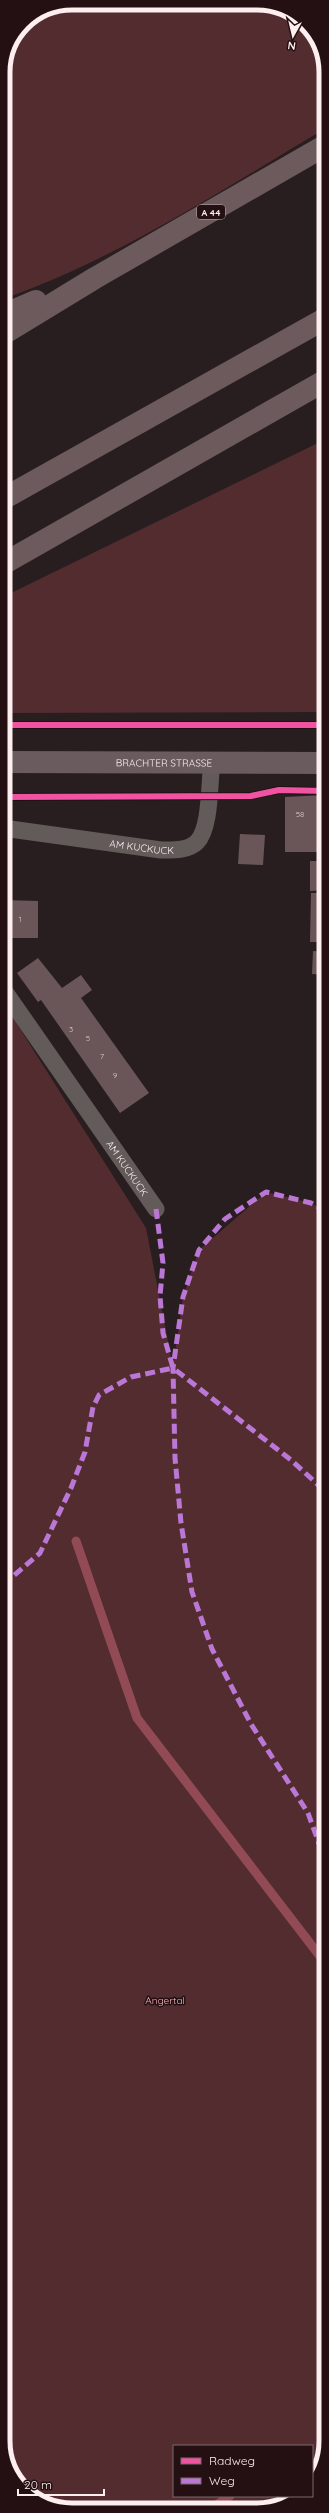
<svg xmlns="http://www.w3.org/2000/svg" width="329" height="2513" font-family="Quicksand,sans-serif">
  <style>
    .green { fill: #532c30 }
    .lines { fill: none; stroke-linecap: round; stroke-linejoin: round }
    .stream { stroke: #924b55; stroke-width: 9 }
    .building { fill: #6a5658 }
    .lane { stroke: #635a5a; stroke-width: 17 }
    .secondary { stroke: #6a5c5e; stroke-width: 22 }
    .highway { stroke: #6d5a5c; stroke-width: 22 }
    .quiet { stroke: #ba77d6; stroke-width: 5; stroke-dasharray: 10 5; stroke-linecap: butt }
    .cycleway-casing { stroke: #241012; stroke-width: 8 }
    .cycleway { stroke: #f153a3; stroke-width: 6 }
    .labels { text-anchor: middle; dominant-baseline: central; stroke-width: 3; stroke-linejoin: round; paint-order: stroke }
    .number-label { font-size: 8px; fill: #d8c8c9 }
    .shield { fill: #241012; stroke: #bcabad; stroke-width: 1 }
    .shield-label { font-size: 9px; font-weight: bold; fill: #fdeeef }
    .street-label { font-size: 10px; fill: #fdeeef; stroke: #241012 }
    .park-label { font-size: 10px; fill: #f7b3ba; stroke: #241012 }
    .rim { fill: none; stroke: #fdeeef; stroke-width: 5 }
  </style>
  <rect width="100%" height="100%" fill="#291e1f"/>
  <path class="green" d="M275,5L309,27L326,67V128C222,190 117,259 3,299V72C10,36 16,28 46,8Z
    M326,439V712L3,713V597Z
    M3,1002L146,1228L173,1367L183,1297L199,1250L266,1192L311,1203L326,1211V2441L321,2467L312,2481V2446H174V2496H292L262,2510L54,2508L20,2486L3,2446Z"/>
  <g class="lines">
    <path class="stream" d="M76,1541L137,1718L326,1964
      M312,2463L322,2460
      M210,2509L230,2496"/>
  </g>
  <path class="building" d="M325,795L326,852H285V797Z
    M240,834L265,835L263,865L238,864Z
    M310,861H326V890L310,891Z
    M311,893H326V942H310Z
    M3,900L38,901V938H3Z
    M313,951L326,952V975L312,974Z
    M38,958L62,988L81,975L92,990L81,998L149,1093L120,1113L41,1000L38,1002L17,973Z"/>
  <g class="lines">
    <g class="lane">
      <path id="s1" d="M3,828L161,850C172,850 188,851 197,842C211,828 209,782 212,762"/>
      <path id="s2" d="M3,989L156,1209"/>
    </g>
    <path class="secondary" id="s3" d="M3,762L326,763"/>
    <path class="highway" d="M3,315L36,301
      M3,334L95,278L326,145
      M3,499L326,318
      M3,564L326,380"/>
    <path class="quiet" d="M156,1209L163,1263L160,1296L163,1333L173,1368L291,1460L326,1492
      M326,1211L311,1203L266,1192L225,1219L199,1250L183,1297L173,1368L175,1458L181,1523L192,1592L212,1649L251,1724L308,1813L326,1863
      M3,1585L40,1553L71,1488L85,1452L93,1407L99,1395L131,1377L173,1368"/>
    <defs>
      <path id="cycleway" d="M3,725H326
        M3,797L251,796L279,790L326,791"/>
    </defs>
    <use href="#cycleway" class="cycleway-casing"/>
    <use href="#cycleway" class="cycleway"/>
  </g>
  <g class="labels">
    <g class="number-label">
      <text x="300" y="814">58</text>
      <text x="20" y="919">1</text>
      <text x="71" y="1029">3</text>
      <text x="88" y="1038">5</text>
      <text x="102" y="1056">7</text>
      <text x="115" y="1075">9</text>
    </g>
    <rect class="shield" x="197" y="205" width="28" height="14" rx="3"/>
    <g class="shield-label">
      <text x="211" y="212">A 44</text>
    </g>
    <g class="street-label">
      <text stroke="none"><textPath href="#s3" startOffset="161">BRACHTER STRASSE</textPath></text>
      <text stroke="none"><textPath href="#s1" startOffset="140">AM KUCKUCK</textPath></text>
      <text stroke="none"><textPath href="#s2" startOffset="218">AM KUCKUCK</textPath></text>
    </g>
    <g class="park-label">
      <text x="165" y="2000">Angertal</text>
    </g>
  </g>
  <path d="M0 0H329V2513H0ZM72 10H257A62 62 0 0 1 319 72V2441A62 62 0 0 1 257 2503H72A62 62 0 0 1 10 2441V72A62 62 0 0 1 72 10Z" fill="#241012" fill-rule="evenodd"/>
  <path class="rim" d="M72 10H257A62 62 0 0 1 319 72V2441A62 62 0 0 1 257 2503H72A62 62 0 0 1 10 2441V72A62 62 0 0 1 72 10Z"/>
  <rect x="173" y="2445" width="140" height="52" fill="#241012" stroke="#7b696a"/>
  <rect x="181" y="2458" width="20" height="6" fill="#f153a3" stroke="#7b696a"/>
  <text x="209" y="2465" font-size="12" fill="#fdeeef">Radweg</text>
  <rect x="181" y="2478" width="20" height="6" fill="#ba77d6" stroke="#7b696a"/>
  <text x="209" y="2485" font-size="12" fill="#fdeeef">Weg</text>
  <g transform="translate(293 36) rotate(188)" stroke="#241012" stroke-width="3" paint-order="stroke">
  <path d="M0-3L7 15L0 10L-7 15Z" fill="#fdeeef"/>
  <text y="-6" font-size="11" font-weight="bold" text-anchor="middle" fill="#fdeeef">N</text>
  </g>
  <path d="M18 2489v6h86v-6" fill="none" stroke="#fdeeef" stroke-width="2"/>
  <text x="24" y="2489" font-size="12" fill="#fdeeef" stroke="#241012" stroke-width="3" paint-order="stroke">20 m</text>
</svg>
